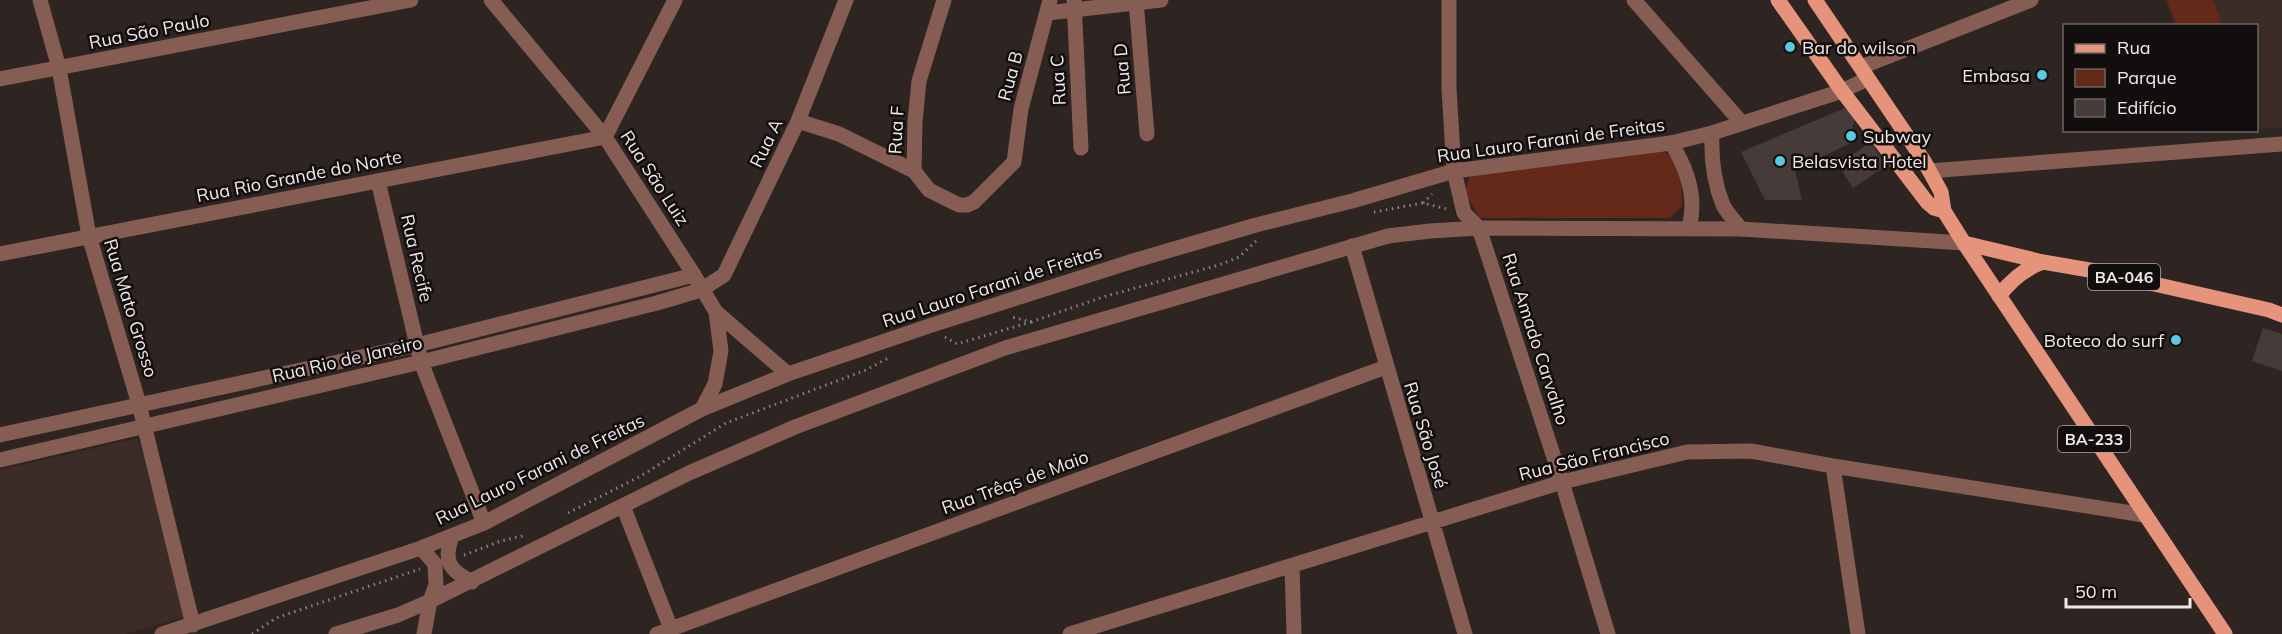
<svg xmlns="http://www.w3.org/2000/svg" width="2282" height="634" font-family="Mulish,sans-serif">
  <style>
    .built { fill: #3c2c27 }
    .green { fill: #652919 }
    .building { fill: #463b38 }
    .lines { fill: none; stroke-linecap: round; stroke-linejoin: round }
    .path { stroke: #8a827f; stroke-width: 3; stroke-dasharray: 1.5 4.5; stroke-linecap: butt }
    .minor { stroke: #865d52; stroke-width: 15 }
    .tertiary { stroke: #865d52; stroke-width: 15 }
    .primary { stroke: #e6937b; stroke-width: 15 }
    .poi-dot { fill: #58c8e4; stroke: #120e0d; stroke-width: 2 }
    .labels { text-anchor: middle; dominant-baseline: central; stroke-width: 5; stroke-linejoin: round; paint-order: stroke }
    .shield { fill: #120e0d; stroke: #ada7a6; stroke-width: 1.5 }
    .shield-label { font-size: 16px; font-weight: bold; fill: #f0e9e7 }
    .street-label { font-size: 18px; fill: #f0e9e7; stroke: #120e0d }
    .poi-label { font-size: 18px; fill: #f0e9e7; stroke: #120e0d; text-anchor: start }
  </style>
  <rect width="100%" height="100%" fill="#2e2421"/>
  <path class="built" d="M2165,0H2282V128L2257,129L2256,26L2175,25Z
    M138,438L186,617L125,634H0V470Z"/>
  <path class="green" d="M2167,0H2213L2222,25H2177Z
    M1662,150L1681,165L1682,206L1670,218H1479L1465,192L1470,176Z"/>
  <path class="building" d="M1845,108L1855,118L1849,144L1795,170L1802,200H1765L1741,152Z
    M1871,142L1886,166L1853,188L1838,165Z
    M2263,328L2282,334V371L2252,361Z"/>
  <g class="lines">
    <path class="path" d="M1423,203L1432,194
      M1374,212L1423,203L1447,209
      M1031,322L1103,297L1219,265L1239,257L1256,241
      M945,337L957,344L1031,322L1012,317
      M568,513L639,477L726,423L866,370L888,358
      M464,555L501,541L526,535
      M252,634L276,618L420,569"/>
    <path class="minor" d="M40,0L59,68L89,236L139,404L193,625
      M491,0L605,137L694,275
      M944,0L919,81L915,122L914,171L929,190L959,205H967L974,202L1014,162L1021,109L1050,0
      M1074,0L1081,148
      M1136,0L1147,134
      M1449,0V88L1454,171L1464,213L1479,228L1562,482L1608,634
      M1634,0L1741,122
      M1047,13L1161,0
      M1861,67L2031,0
      M0,79L411,0
      M1842,91L1867,79
      M798,121L839,134L914,171
      M1712,133C1711,157 1714,183 1723,205C1727,213 1735,221 1741,229
      M1671,143C1687,168 1697,198 1689,228
      M1929,171L2282,144
      M378,181L421,362L484,523
      M1352,246L1465,634
      M0,254L605,137L675,0
      M701,290L724,275L798,121L846,0
      M1833,466L1858,634
      M623,506L673,634
      M1292,566L1294,634
      M424,634L430,601
      M657,634L1386,367
      M1070,634L1562,482L1687,452L1751,451L1833,466L2144,515"/>
    <path class="tertiary" d="M702,409L715,384L721,351L716,312
      M0,435L417,345L694,275L716,312L788,374
      M0,460L421,362L657,303L701,290
      M452,536C443,561 449,570 472,582
      M421,548L435,564L436,585L430,601
      M162,634L421,548L484,523L702,409L788,374L932,325L1133,261L1256,225L1352,201L1454,171L1671,143L1712,133L1842,91
      M336,634L398,615L430,601L689,473L795,427L1005,348L1388,236L1430,231L1479,228L1741,229L1964,243"/>
    <path class="primary" d="M1778,0L1842,91L1927,202L1934,208L1944,211
      M1815,0L1924,161L1941,192L1944,211L1964,243L2225,634
      M1964,243L2043,262L2101,272L2269,310L2282,315
      M1999,296C2011,280 2024,269 2043,262"/>
  </g>
  <g class="poi-dot">
    <circle cx="1790" cy="47" r="6"/>
    <circle cx="2042" cy="75" r="6"/>
    <circle cx="1851" cy="136" r="6"/>
    <circle cx="1780" cy="161" r="6"/>
    <circle cx="2176" cy="340" r="6"/>
  </g>
  <g class="labels">
    <g class="shield">
      <rect x="2088" y="264" width="72" height="26" rx="4.5"/>
      <rect x="2058" y="426" width="72" height="26" rx="4.5"/>
    </g>
    <g class="shield-label">
      <text x="2124" y="277">BA-046</text>
      <text x="2094" y="439">BA-233</text>
    </g>
    <g class="street-label">
      <text transform="translate(149 31) rotate(-11)">Rua São Paulo</text>
      <text transform="translate(1122 69) rotate(-95)">Rua D</text>
      <text transform="translate(1010 76) rotate(-75)">Rua B</text>
      <text transform="translate(1058 80) rotate(-93)">Rua C</text>
      <text transform="translate(896 130) rotate(-87)">Rua F</text>
      <text transform="translate(1551 140) rotate(-8)">Rua Lauro Farani de Freitas</text>
      <text transform="translate(766 143) rotate(-64)">Rua A</text>
      <text transform="translate(299 176) rotate(-11)">Rua Rio Grande do Norte</text>
      <text transform="translate(655 178) rotate(57)">Rua São Luiz</text>
      <text transform="translate(417 258) rotate(77)">Rua Recife</text>
      <text transform="translate(992 286) rotate(-18)">Rua Lauro Farani de Freitas</text>
      <text transform="translate(131 308) rotate(73)">Rua Mato Grosso</text>
      <text transform="translate(1536 339) rotate(72)">Rua Amado Carvalho</text>
      <text transform="translate(347 359) rotate(-13)">Rua Rio de Janeiro</text>
      <text transform="translate(1426 435) rotate(73)">Rua São José</text>
      <text transform="translate(1594 456) rotate(-14)">Rua São Francisco</text>
      <text transform="translate(540 469) rotate(-26)">Rua Lauro Farani de Freitas</text>
      <text transform="translate(1015 482) rotate(-20)">Rua Trêqs de Maio</text>
    </g>
    <g class="poi-label">
      <text x="1802" y="47">Bar do wilson</text>
      <text x="2030" y="75" text-anchor="end">Embasa</text>
      <text x="1863" y="136">Subway</text>
      <text x="1792" y="161">Belasvista Hotel</text>
      <text x="2164" y="340" text-anchor="end">Boteco do surf</text>
    </g>
  </g>
  <rect x="2063" y="24" width="195" height="108" fill="#120e0d" stroke="#6b6664" stroke-width="1.5"/>
  <rect x="2075" y="44" width="30" height="9" fill="#e6937b" stroke="#6b6664" stroke-width="1.5"/>
  <text x="2117" y="54" font-size="18" fill="#f0e9e7">Rua</text>
  <rect x="2075" y="69" width="30" height="18" fill="#652919" stroke="#6b6664" stroke-width="1.5"/>
  <text x="2117" y="84" font-size="18" fill="#f0e9e7">Parque</text>
  <rect x="2075" y="99" width="30" height="18" fill="#463b38" stroke="#6b6664" stroke-width="1.5"/>
  <text x="2117" y="114" font-size="18" fill="#f0e9e7">Edifício</text>
  <path d="M2066 598v9h124v-9" fill="none" stroke="#f0e9e7" stroke-width="3"/>
  <text x="2075" y="598" font-size="18" fill="#f0e9e7" stroke="#120e0d" stroke-width="4.5" paint-order="stroke">50 m</text>
</svg>
